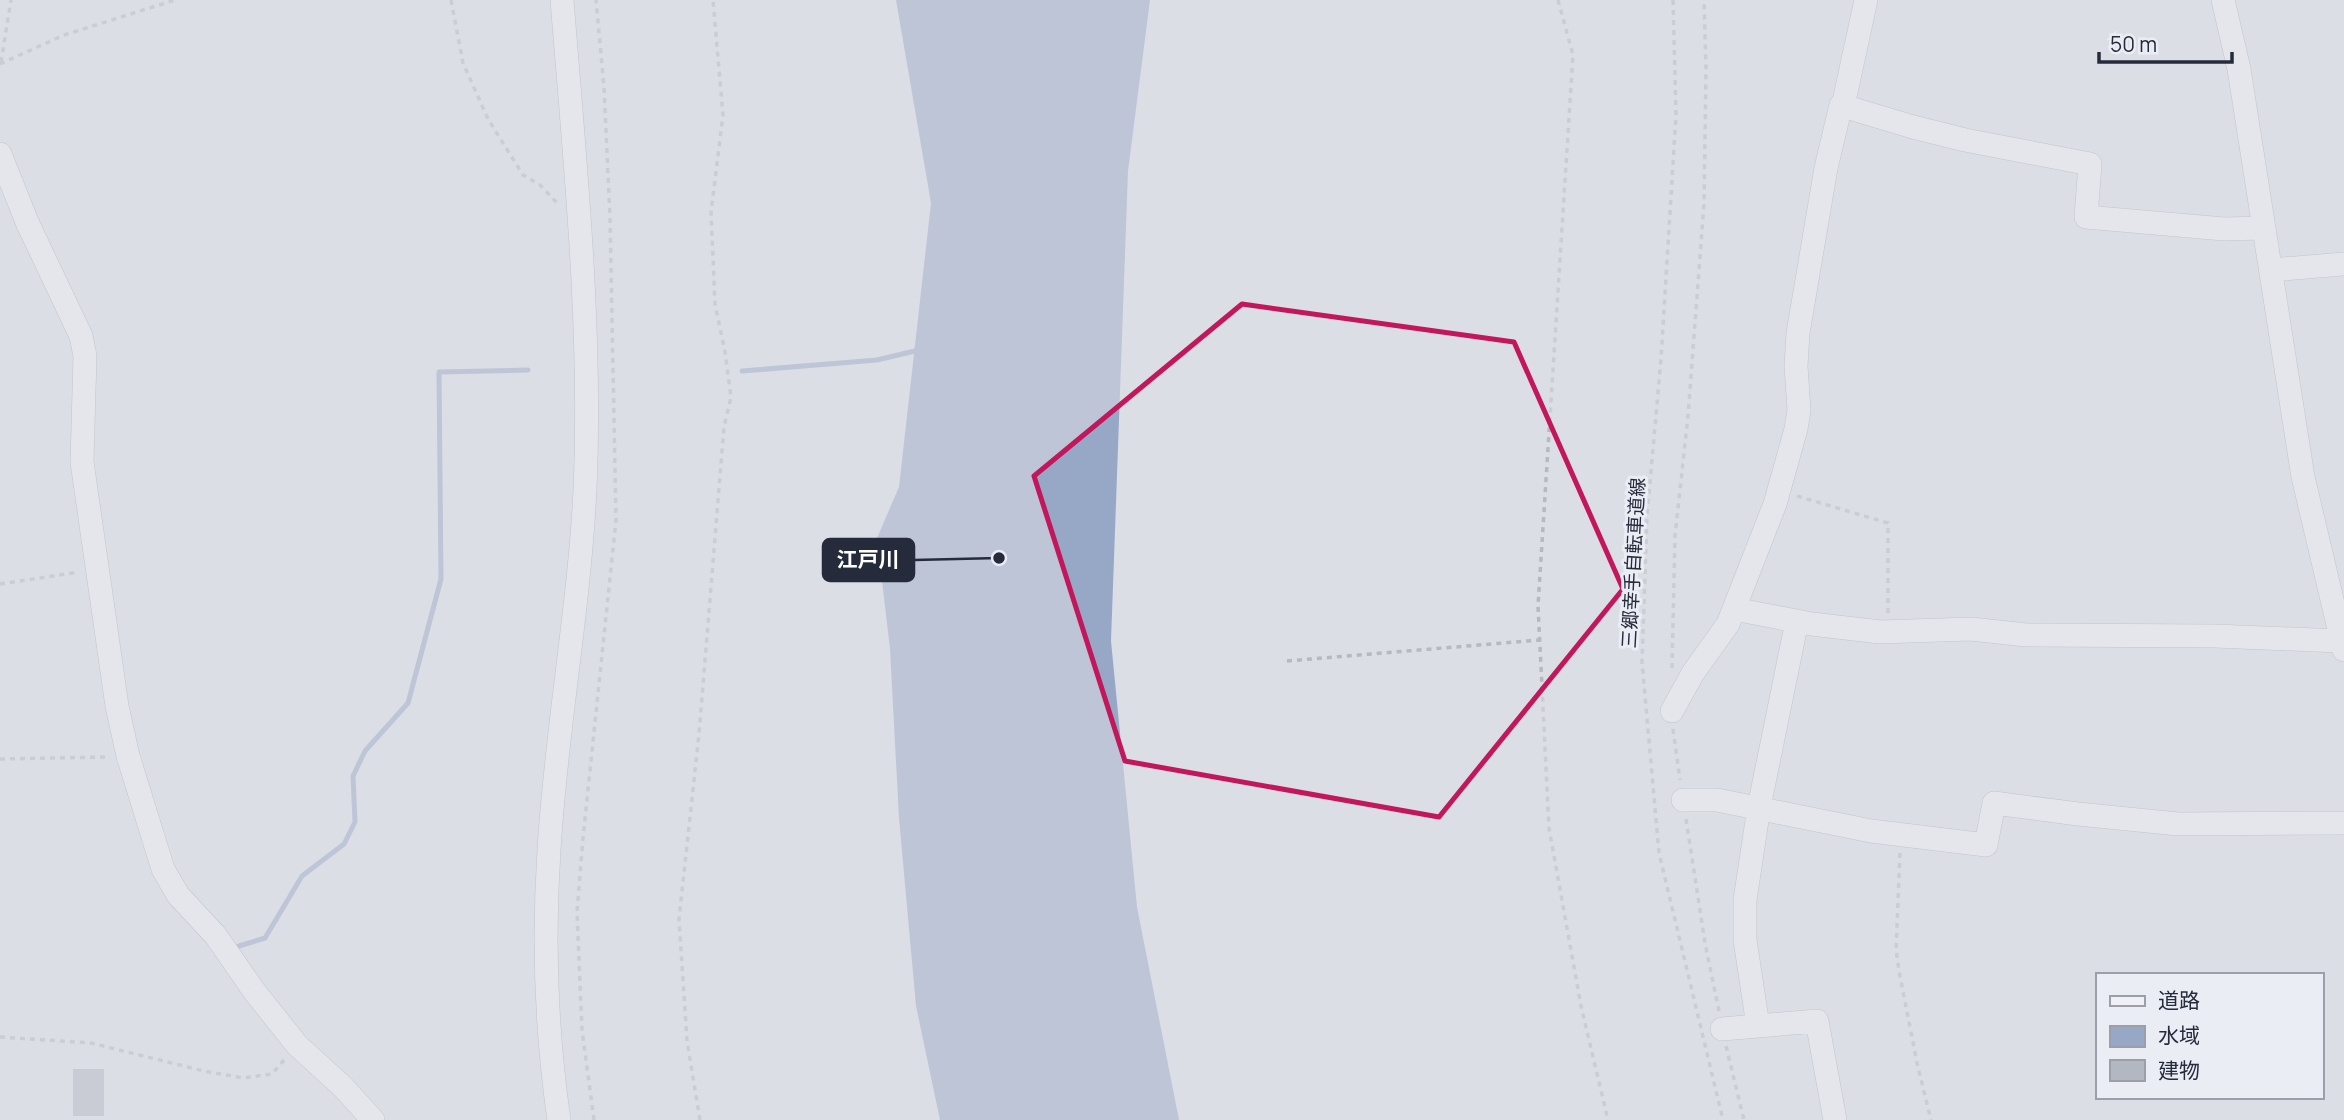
<svg xmlns="http://www.w3.org/2000/svg" width="2344" height="1120" font-family="Manrope,'Noto Sans JP',sans-serif">
  <style>
    .water { fill: #97a7c6 }
    .lines { fill: none; stroke-linecap: round; stroke-linejoin: round }
    .stream { stroke: #97a7c6; stroke-width: 5 }
    .building { fill: #b3b7c2 }
    .minor-casing { stroke: #a2a5b0; stroke-width: 24 }
    .path { stroke: #b6b9c0; stroke-width: 3.5; stroke-dasharray: 5 5; stroke-linecap: butt }
    .minor { stroke: #eef0f4; stroke-width: 23 }
    .marked { fill: none; stroke: #c2185b; stroke-width: 5; stroke-linejoin: round }
    .labels { text-anchor: middle; dominant-baseline: central; stroke-width: 6; stroke-linejoin: round; paint-order: stroke }
    .street-label { font-size: 19px; fill: #262b3c; stroke: #ebedf4 }
    .leader { fill: none; stroke: #262b3c; stroke-width: 2.5 }
    .callout-dot { fill: #262b3c; stroke: #ebedf4; stroke-width: 2.5 }
    .callout { fill: #262b3c; stroke: #262b3c; stroke-width: 2.5 }
    .callout-label { font-size: 21px; text-anchor: middle; font-weight: bold; fill: #fff }
  </style>
  <rect width="100%" height="100%" fill="#dcdee6"/>
  <path class="water" d="M896,0H1150L1128,171L1111,641L1137,907L1179,1120H940L916,1006L899,818L890,649L877,538L899,487L931,203Z"/>
  <g class="lines">
    <path class="stream" d="M742,371L877,360L919,350
      M239,946L265,938L302,876L344,844L355,822L353,776L365,751L408,703L441,579L439,372L528,370"/>
  </g>
  <path class="building" d="M73,1069H104V1116H73Z"/>
  <g class="lines">
    <defs>
      <path id="minor" d="M2223,0L2239,69L2303,477L2344,650
        M1843,106L1913,127L1965,140L2090,164L2086,217L2224,229L2263,228
        M0,154L27,222L81,336L85,356L82,462L117,706L128,756L163,869L178,895L216,936L254,991L297,1045L343,1087L373,1120
        M2271,270L2344,264
        M1734,609L1812,624L1880,632L1971,629L2026,635L2215,636L2340,641
        M1672,711L1693,673L1728,624L1775,504L1796,429L1799,410L1796,366L1798,333L1826,168L1841,105L1843,106L1866,0
        M1683,800H1717L1871,831L1986,845L1994,803L2078,814L2178,824L2344,823
        M1758,1026L1745,940V900L1759,807L1797,621
        M1722,1029L1817,1021L1835,1120
        M559,1120C546,1030 543,940 549,850C556,730 579,611 585,490C592,327 575,163 562,0"/>
    </defs>
    <use href="#minor" class="minor-casing"/>
    <path class="path" d="M451,0L463,63L488,119L523,175L540,185L558,204
      M1558,0L1573,55L1538,606L1549,828L1581,1006L1608,1120
      M1673,0L1676,115L1661,359L1647,517L1642,662L1659,853L1723,1120
      M1,62L11,0
      M0,64L64,35L175,0
      M1797,496L1888,523V613
      M0,584L79,572
      M1287,661L1539,640
      M1672,668L1675,536L1688,416L1704,204L1706,69L1704,0
      M1673,729L1680,780
      M0,759L108,757
      M1686,819L1705,943L1719,1011
      M1900,853L1896,950L1899,971L1917,1063L1931,1120
      M0,1037L91,1043L204,1071L243,1078L272,1074L284,1060
      M1726,1046L1744,1120
      M594,1120L582,1030L577,912L583,838L616,520L610,217L604,87L596,0
      M700,1120L687,1041L679,919L699,734L724,427L731,397L725,352L715,304L711,212L723,115L713,0"/>
    <use href="#minor" class="minor"/>
  </g>
  <path d="M0 0H2344V1120H0ZM1242,304L1514,342L1623,589L1439,817L1125,761L1034,476Z" fill="#dcdee6" fill-opacity=".55" fill-rule="evenodd"/>
  <path class="marked" d="M1242,304L1514,342L1623,589L1439,817L1125,761L1034,476Z"/>
  <g class="labels">
    <g class="street-label">
      <text transform="translate(1633 563) rotate(-87)">三郷幸手自転車道線</text>
    </g>
  </g>
  <path class="leader" d="M999 558L914 560"/>
  <circle class="callout-dot" cx="999" cy="558" r="7"/>
  <rect class="callout" x="823" y="539" width="91" height="42" rx="7"/>
  <g class="callout-label">
    <text x="868" y="567">江戸川</text>
  </g>
  <rect x="2096" y="973" width="228" height="126" fill="#ebedf4" stroke="#9c9faa" stroke-width="2"/>
  <rect x="2110" y="996" width="35" height="10" fill="#eef0f4" stroke="#9c9faa" stroke-width="2"/>
  <text x="2158" y="1008" font-size="21" fill="#262b3c">道路</text>
  <rect x="2110" y="1026" width="35" height="21" fill="#97a7c6" stroke="#9c9faa" stroke-width="2"/>
  <text x="2158" y="1043" font-size="21" fill="#262b3c">水域</text>
  <rect x="2110" y="1060" width="35" height="21" fill="#b3b7c2" stroke="#9c9faa" stroke-width="2"/>
  <text x="2158" y="1078" font-size="21" fill="#262b3c">建物</text>
  <path d="M2099 52v10h133v-10" fill="none" stroke="#262b3c" stroke-width="3.5"/>
  <text x="2110" y="52" font-size="21" fill="#262b3c" stroke="#ebedf4" stroke-width="5" paint-order="stroke">50 m</text>
</svg>
